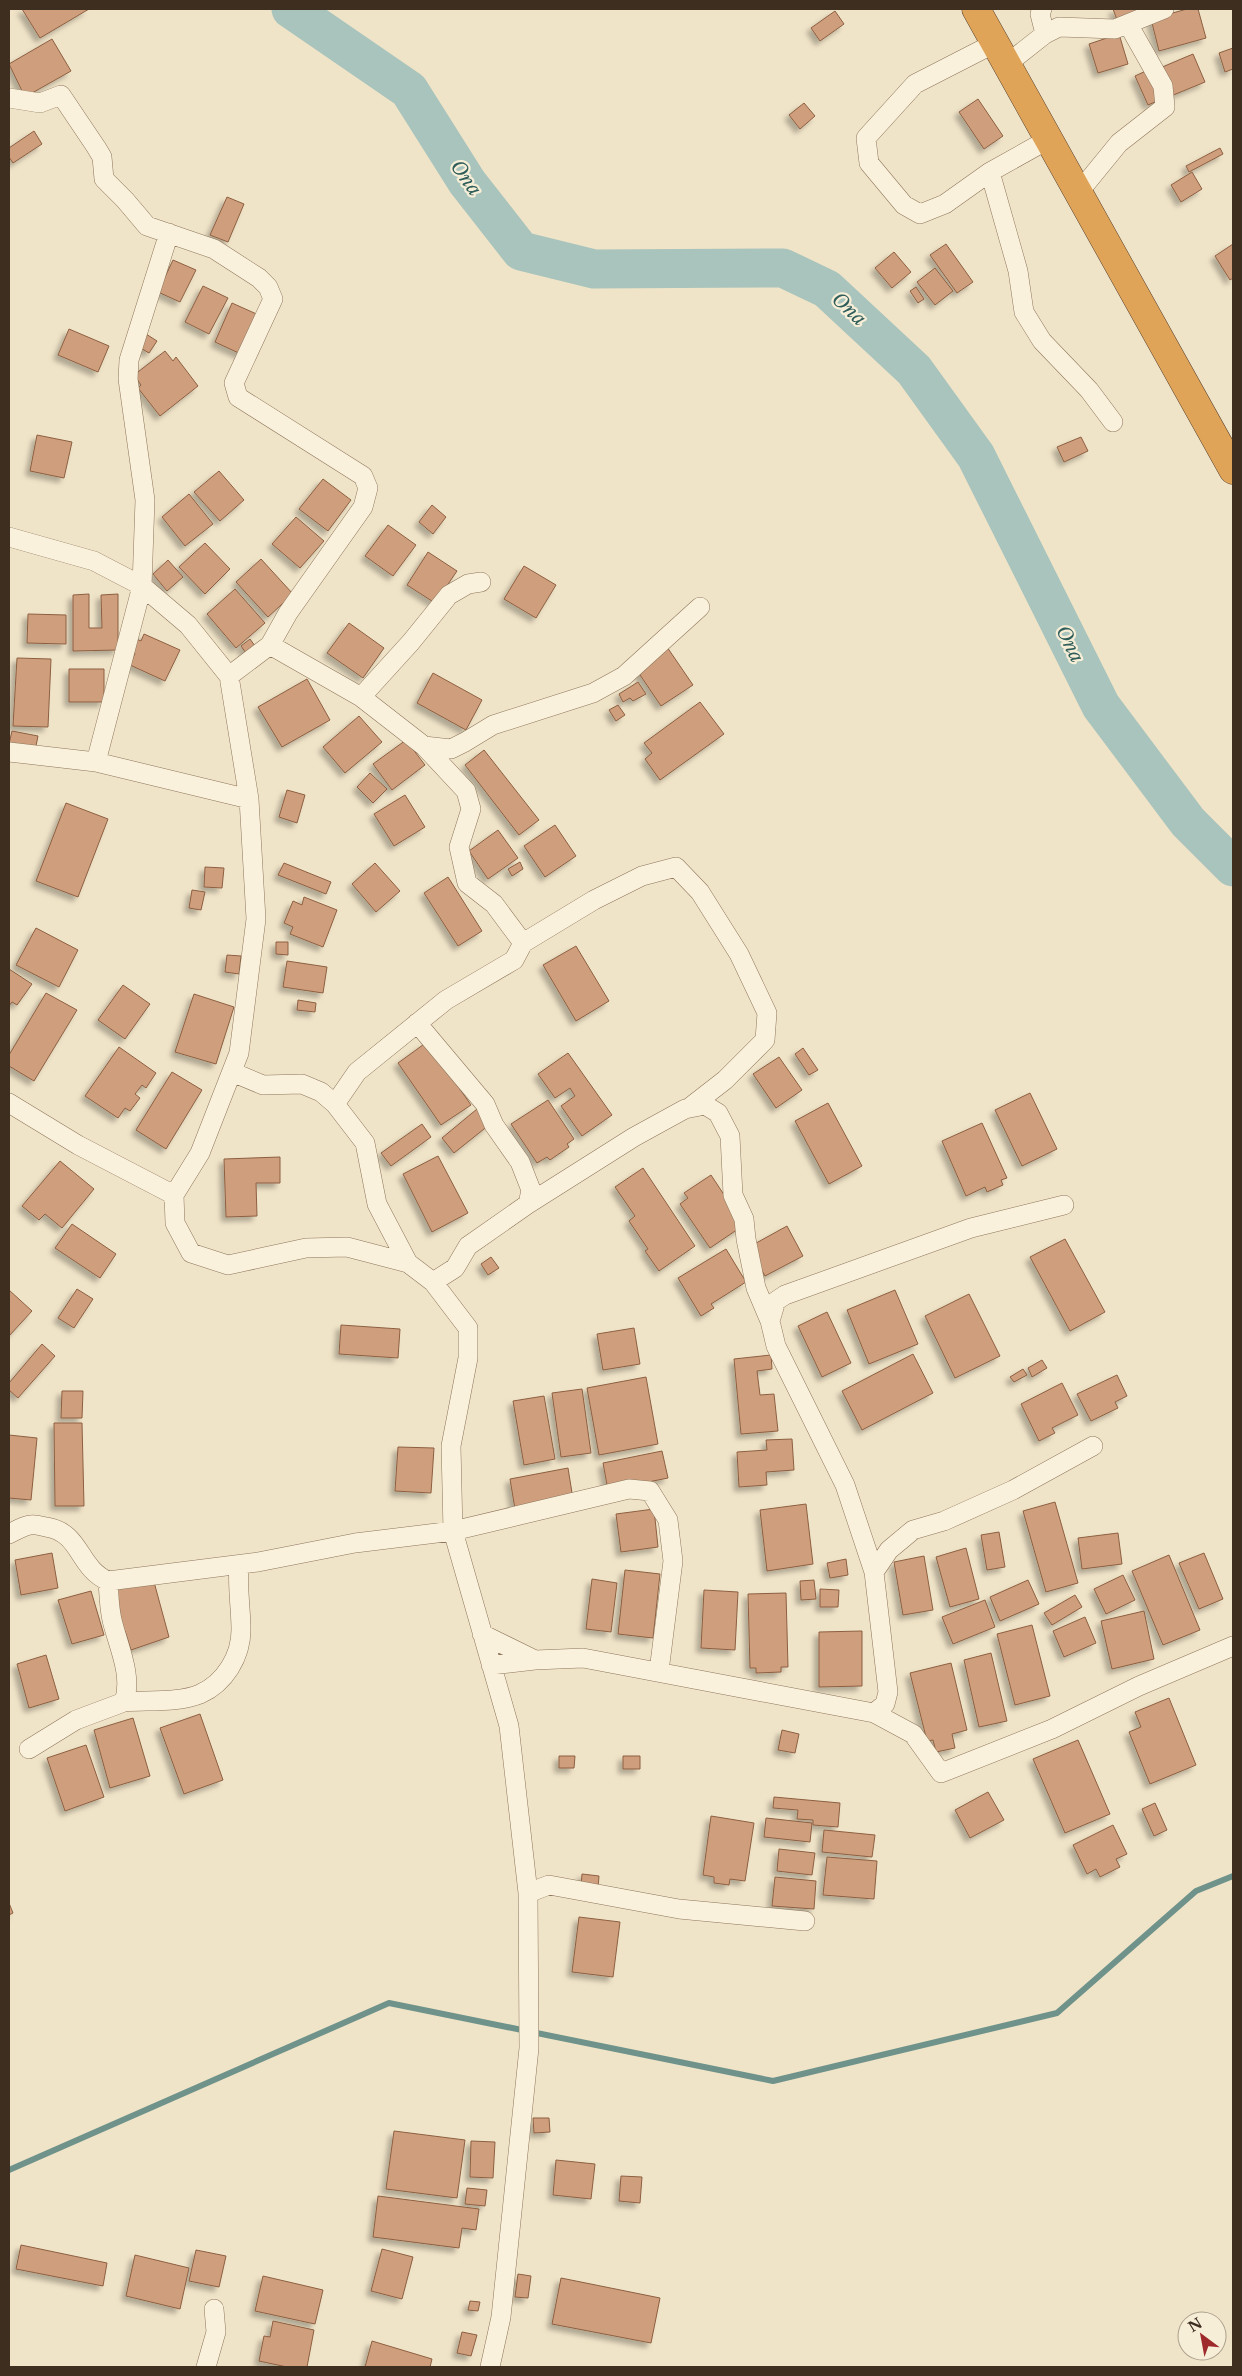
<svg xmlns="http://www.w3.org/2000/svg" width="1242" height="2376" font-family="'Libre Baskerville',serif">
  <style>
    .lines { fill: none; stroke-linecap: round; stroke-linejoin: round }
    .stream { stroke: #6f938a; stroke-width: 6 }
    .river { stroke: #a9c4bc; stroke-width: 39 }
    .building { fill: #cf9f7d; stroke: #8d5f41; filter: url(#shadow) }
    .street-casing { stroke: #8d765c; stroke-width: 20 }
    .highway-casing { stroke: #5b4430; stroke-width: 29 }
    .street { stroke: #faf1dc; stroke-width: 19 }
    .highway { stroke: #e0a458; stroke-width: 28 }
    .labels { text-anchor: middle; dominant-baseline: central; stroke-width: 4.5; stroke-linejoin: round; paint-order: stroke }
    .water-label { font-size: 19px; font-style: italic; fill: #2f5d5a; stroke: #f7eed8 }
  </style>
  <defs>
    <filter id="shadow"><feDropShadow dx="-4.5" dy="4.5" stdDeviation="2.5" flood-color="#0004"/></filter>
  </defs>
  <rect width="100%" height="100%" fill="#f0e4c8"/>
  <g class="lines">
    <path class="stream" d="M9,2170L389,2003L773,2081L1057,2013L1196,1891L1233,1876"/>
    <path class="river" d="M291,9L409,90L467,182L521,251L594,269L783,268L827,289L914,370L976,456L1101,706L1188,822L1233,867"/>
  </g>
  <path class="building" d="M22,9H89L40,38Z
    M1113,9H1146L1117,20Z
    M1187,9H1198L1206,38L1159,51L1151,19Z
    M835,11L844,24L820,41L811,28Z
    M1119,34L1128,64L1098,73L1089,44Z
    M52,39L71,71L25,97L9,64Z
    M1233,48V69L1225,72L1219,53Z
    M1193,54L1205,82L1171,96L1160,68Z
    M1148,70L1162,99L1148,105L1135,76Z
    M978,99L1003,136L984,149L959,112Z
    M804,103L815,116L800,129L789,115Z
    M34,131L42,144L13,163L9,157V148Z
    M1220,148L1223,154L1189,172L1186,166Z
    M1192,172L1202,189L1181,202L1171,185Z
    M227,197L244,204L228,242L210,235Z
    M946,244L973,282L957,293L930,255Z
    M1233,244V278L1230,280L1215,256Z
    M894,252L911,272L892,288L875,268Z
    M173,260L196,270L180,302L158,292Z
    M935,268L953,291L935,305L917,282Z
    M203,286L228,298L209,334L185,322Z
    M916,287L924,299L918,303L910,291Z
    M232,303L261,316L243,355L215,342Z
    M69,329L109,346L98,372L58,355Z
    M146,334L157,341L149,353L139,347Z
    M165,351L173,361L176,357L198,386L160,416L138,388L141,385L134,375Z
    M37,435L72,442L64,478L30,471Z
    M1081,437L1088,451L1064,462L1057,447Z
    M219,471L244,500L220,521L194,492Z
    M323,479L351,500L328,531L299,509Z
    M189,494L213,524L185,546L162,517Z
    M432,505L446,517L433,534L419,522Z
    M296,517L324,541L300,568L272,544Z
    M388,525L416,545L393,576L365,556Z
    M205,543L230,569L205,594L179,567Z
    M428,552L457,571L435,603L407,585Z
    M261,559L293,594L268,617L236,582Z
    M168,560L183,577L167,591L153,574Z
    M524,566L556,585L536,618L504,599Z
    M235,589L265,623L236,648L207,614Z
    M89,594V628H102L101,595L118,594V650L73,651V595Z
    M28,614L66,615V644L27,643Z
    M349,623L384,648L363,678L327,653Z
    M144,634L180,650L165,681L130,665L135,653L128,650L134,638L141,641Z
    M250,639L255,646L246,653L241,646Z
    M667,647L693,685L661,706L636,669Z
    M17,658L51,659L48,727L13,726Z
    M69,669H104V702H69Z
    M433,673L482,700L466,730L417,703Z
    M307,679L330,720L282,747L258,707Z
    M638,682L646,694L633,701L630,698L623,702L619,694Z
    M700,702L724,734L660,780L645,759L652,753L644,743Z
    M618,705L625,715L616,721L609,710Z
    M359,716L382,742L345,773L323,747Z
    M12,731L38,736L35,751L9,744Z
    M406,740L425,765L392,790L373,764Z
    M484,750L539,820L519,835L465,765Z
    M370,773L387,789L373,803L357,787Z
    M287,790L305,795L297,823L279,817Z
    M405,795L425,827L394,846L374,814Z
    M66,803L108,819L78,897L36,881Z
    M555,825L576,856L545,877L524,846Z
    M498,830L518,858L488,879L469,851Z
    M520,862L523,869L512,876L508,869Z
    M284,863L331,882L326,894L278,875Z
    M375,863L400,891L376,912L352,884Z
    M205,867L224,868L222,888L204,887Z
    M448,877L482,931L458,946L424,893Z
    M192,890L205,892L201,910L189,908Z
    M304,897L337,910L323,947L290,934L293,927L284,923L293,901L302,905Z
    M36,928L78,950L59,987L16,965Z
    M276,942H288V955L276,954Z
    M576,946L609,1001L576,1021L543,965Z
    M227,955L241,956L239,974L225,972Z
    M287,961L327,967L323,993L283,987Z
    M9,969L32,984L17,1005L12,1002L9,1006Z
    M123,985L150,1004L125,1039L98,1020Z
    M46,993L77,1010L34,1081L9,1066V1055Z
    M194,994L234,1007L216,1064L175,1052Z
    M298,1000L316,1003L315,1012L297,1010Z
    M427,1042L471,1105L441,1125L398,1063Z
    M119,1047L156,1073L146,1088L142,1085L135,1094L140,1098L130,1111L125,1108L118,1118L85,1096Z
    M803,1048L818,1070L809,1075L795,1054Z
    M568,1053L612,1115L582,1136L561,1106L575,1096L570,1088L555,1098L538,1074Z
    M779,1057L802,1090L776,1108L753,1074Z
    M172,1072L202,1090L166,1149L136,1130Z
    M1030,1093L1057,1149L1022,1166L995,1110Z
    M548,1100L574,1139L567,1144L569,1147L550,1160L547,1157L537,1163L511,1124Z
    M828,1103L862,1166L829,1184L795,1121Z
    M477,1109L489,1125L454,1153L442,1138Z
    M982,1123L1007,1178L1001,1180L1003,1185L987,1192L985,1187L966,1196L942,1141Z
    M422,1124L431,1137L391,1166L381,1153Z
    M438,1156L468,1213L432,1232L403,1174Z
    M280,1157V1183H256L257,1216L226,1217L224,1159Z
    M60,1161L94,1189L62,1228L45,1214L39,1220L22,1206Z
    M643,1168L695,1246L659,1271L645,1251L648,1249L629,1221L635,1216L615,1187Z
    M711,1175L744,1225L710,1248L680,1204L688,1198L684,1193Z
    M72,1224L116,1254L100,1278L55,1248Z
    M787,1226L803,1256L765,1276L749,1247Z
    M1065,1239L1105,1312L1070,1331L1030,1257Z
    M726,1249L746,1282L711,1304L714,1308L701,1316L678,1278Z
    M491,1257L499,1268L488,1275L481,1264Z
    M77,1289L93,1299L74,1328L58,1318Z
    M9,1290L32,1311L9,1336Z
    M895,1290L918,1344L869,1364L847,1310Z
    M969,1294L1000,1356L955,1378L925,1316Z
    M827,1312L851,1363L822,1377L798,1326Z
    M341,1325L400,1329L398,1358L339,1354Z
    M634,1328L640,1364L603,1370L597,1334Z
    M42,1344L55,1356L18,1398L9,1390V1383Z
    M913,1354L933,1393L862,1430L842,1391Z
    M771,1355L772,1369L757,1371L760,1395L774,1394L778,1431L741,1434L734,1359Z
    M1042,1360L1047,1368L1032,1377L1028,1368Z
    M1023,1369L1027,1375L1014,1382L1010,1377Z
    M1117,1375L1127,1396L1115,1402L1118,1408L1091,1421L1077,1394Z
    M646,1377L658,1444L599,1455L587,1388Z
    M1062,1383L1078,1415L1052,1428L1055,1433L1039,1441L1021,1404Z
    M582,1389L591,1453L561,1457L552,1393Z
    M62,1391H83L82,1418H61Z
    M544,1396L555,1459L524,1465L513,1401Z
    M54,1423H82L84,1506H55Z
    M9,1435L37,1438L31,1500L9,1498Z
    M792,1439L794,1470L766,1472L767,1485L739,1487L737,1452L767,1450L766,1440Z
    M398,1447L434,1448L431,1493L395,1491Z
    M662,1451L668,1478L608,1490L603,1463Z
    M568,1468L573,1499L515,1509L510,1479Z
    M1055,1502L1078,1583L1046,1592L1023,1511Z
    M806,1504L813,1564L767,1571L760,1510Z
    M654,1509L658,1547L621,1552L616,1514Z
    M999,1532L1005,1567L987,1570L981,1535Z
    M1118,1533L1122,1564L1082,1569L1078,1538Z
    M966,1548L979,1599L950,1607L936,1557Z
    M52,1553L58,1588L21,1595L15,1560Z
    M1204,1553L1223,1599L1199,1609L1179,1563Z
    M1169,1555L1200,1630L1163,1645L1132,1571Z
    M924,1556L933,1610L903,1615L894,1562Z
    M846,1559L848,1575L830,1578L827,1563Z
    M625,1570L660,1574L653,1638L618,1634Z
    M1123,1575L1135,1600L1106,1614L1094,1589Z
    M592,1579L617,1583L611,1632L586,1629Z
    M814,1580L816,1599L801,1600L800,1581Z
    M1028,1580L1039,1604L1000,1621L990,1597Z
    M154,1582L169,1637L131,1650L125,1631L122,1632L110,1589Z
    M820,1589L839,1590L838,1607H820Z
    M704,1590L738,1592L735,1650L701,1648Z
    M91,1591L104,1635L72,1644L58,1600Z
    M786,1593L788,1667H781V1672L756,1673V1668H750L748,1594Z
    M1075,1595L1082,1607L1052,1625L1044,1613Z
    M985,1600L995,1627L953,1644L942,1617Z
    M1144,1611L1154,1659L1112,1669L1101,1621Z
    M1085,1617L1096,1643L1064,1657L1053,1631Z
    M1032,1625L1050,1696L1015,1705L997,1634Z
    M862,1631V1686L819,1687V1632Z
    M991,1653L1007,1721L979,1727L964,1660Z
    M46,1655L59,1699L29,1708L17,1664Z
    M951,1663L967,1730L952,1734L955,1748L936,1752L933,1740L927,1741L910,1673Z
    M1169,1698L1196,1765L1150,1784L1129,1732L1141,1727L1135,1712Z
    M200,1714L223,1780L184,1794L160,1728Z
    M133,1718L150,1776L110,1788L94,1730Z
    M782,1730L799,1734L795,1753L778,1750Z
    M1078,1740L1110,1814L1065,1833L1033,1759Z
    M86,1745L104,1797L65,1811L47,1758Z
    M559,1756H575L574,1768H559Z
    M623,1756H640V1769H623Z
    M988,1792L1004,1820L970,1838L955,1810Z
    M774,1797L840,1803L838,1827L813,1825V1820L797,1819L798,1810L773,1808Z
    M1155,1803L1167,1830L1154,1836L1142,1809Z
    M711,1816L754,1823L745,1881L730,1879L729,1885L714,1883V1877L703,1875Z
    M766,1818L812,1823L810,1842L764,1837Z
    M1113,1825L1127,1854L1116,1859L1120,1867L1100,1877L1096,1869L1087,1874L1073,1845Z
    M824,1830L875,1835L872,1857L822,1852Z
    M779,1849L815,1853L812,1875L777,1871Z
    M827,1857L877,1861L874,1899L823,1895Z
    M582,1874L599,1876L598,1888L581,1886Z
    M775,1877L816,1881L814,1909L772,1906Z
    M9,1903L13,1913L9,1915Z
    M579,1917L620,1922L613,1977L572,1972Z
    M533,2118H549L550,2132L534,2133Z
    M394,2131L465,2140L457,2198L386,2189Z
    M471,2141L495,2142L493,2178L470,2177Z
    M556,2160L595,2164L591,2199L553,2195Z
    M621,2176L642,2177L640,2203L619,2201Z
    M467,2188L487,2190L485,2206L465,2204Z
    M378,2196L479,2209L476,2230L462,2228L459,2248L373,2237Z
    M21,2245L107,2263L103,2286L16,2269Z
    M382,2249L413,2257L402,2299L371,2291Z
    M196,2250L226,2256L219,2287L189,2281Z
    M135,2255L189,2268L180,2309L126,2296Z
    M518,2274L531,2276L528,2298L515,2297Z
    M263,2276L323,2290L315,2324L255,2311Z
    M561,2278L660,2298L651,2343L552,2324Z
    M470,2301L480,2302L478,2311L468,2310Z
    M273,2321L314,2330L307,2367H287L259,2361L264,2336L270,2337Z
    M462,2332L477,2335L471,2356L457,2353Z
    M372,2341L432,2359L430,2367H365Z"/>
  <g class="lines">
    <defs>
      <path id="street" d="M1042,9L1040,14L1045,34
        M995,43L915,84L866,138L869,163L904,205L920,214L945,204L990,172L1049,139
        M1007,64L1045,34L1059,27L1115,29L1164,9
        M9,98L40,103L61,95L96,147L102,157L104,179L125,200L147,226L214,249L259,278L268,287L273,299L234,383L238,397L363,476L368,488L363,507L288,613L270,645L229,676
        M990,172L1018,271L1024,312L1042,341L1089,390L1113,422
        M1079,192L1119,143L1165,107L1163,86L1128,24
        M9,537L94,561L142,586L188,625L229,676L249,799L256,919L239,1053L200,1153L174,1195L175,1223L191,1253L228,1265L306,1248L347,1247L408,1263L433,1282L468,1328V1358L451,1446L453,1531L509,1726L528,1893L529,2048L501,2317L490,2367
        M270,645L361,697L424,746L466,791L471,809L459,847L467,883L494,904L523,943
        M361,697L411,642L449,595L468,584L481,582
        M424,746L451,749L465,742L493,725L593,693L624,676L700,607
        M9,752L96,762L249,799
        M96,762L142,586L145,500L128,379L129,360L169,233
        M417,1023L485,1104L494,1125L520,1162L531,1190L528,1204
        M232,1072L263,1085L302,1084L321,1092L335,1104L365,1143L377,1204L408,1263
        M9,1103L78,1145L174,1195
        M335,1104L357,1072L446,1000L514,960L523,943L594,900L642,876L676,867L700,892L739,954L767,1013L765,1040L725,1080L689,1108
        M433,1282L455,1268L468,1246L528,1204L634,1137L685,1109L705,1105L718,1113L730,1136L733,1195L744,1219L746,1239L756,1288L770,1321L776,1346L845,1485L874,1572L888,1692L885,1704L874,1713
        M770,1321L776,1301L785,1295L971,1228L1064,1205
        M9,1534C15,1531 23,1526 30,1525C35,1524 41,1526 46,1527C81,1532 78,1568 108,1581L258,1562L355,1543L453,1531L629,1489L650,1491L668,1520L673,1561L659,1671
        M874,1572L889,1550L913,1530L944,1521L1013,1490L1093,1446
        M482,1634L535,1660
        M491,1665L535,1660L583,1658L874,1713L913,1734L941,1773L1052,1729L1139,1686L1233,1646
        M124,1702C148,1700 178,1703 200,1694C225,1683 241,1656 241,1630C241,1608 237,1587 239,1565
        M29,1749L76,1720L124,1702C133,1675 118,1646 112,1620C109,1607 109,1594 108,1581
        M528,1893L549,1885L679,1909L805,1921
        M206,2367L216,2332L214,2309"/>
      <path id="highway" d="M976,9L1233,470"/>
    </defs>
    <use href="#street" class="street-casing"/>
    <use href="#highway" class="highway-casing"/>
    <use href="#street" class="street"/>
    <use href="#highway" class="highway"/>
  </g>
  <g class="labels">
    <g class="water-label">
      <text transform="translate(466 178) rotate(55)">Ona</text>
      <text transform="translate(849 309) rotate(43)">Ona</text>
      <text transform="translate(1070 644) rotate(64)">Ona</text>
    </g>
  </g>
  <rect width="1242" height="2376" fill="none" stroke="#3d2e20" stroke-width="20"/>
  <g transform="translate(1202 2336) rotate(328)"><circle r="24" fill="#f7eed8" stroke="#ada18e"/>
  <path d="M0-4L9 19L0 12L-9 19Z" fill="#9e2a2b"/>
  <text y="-8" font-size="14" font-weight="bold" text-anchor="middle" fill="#3d2e20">N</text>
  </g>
</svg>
